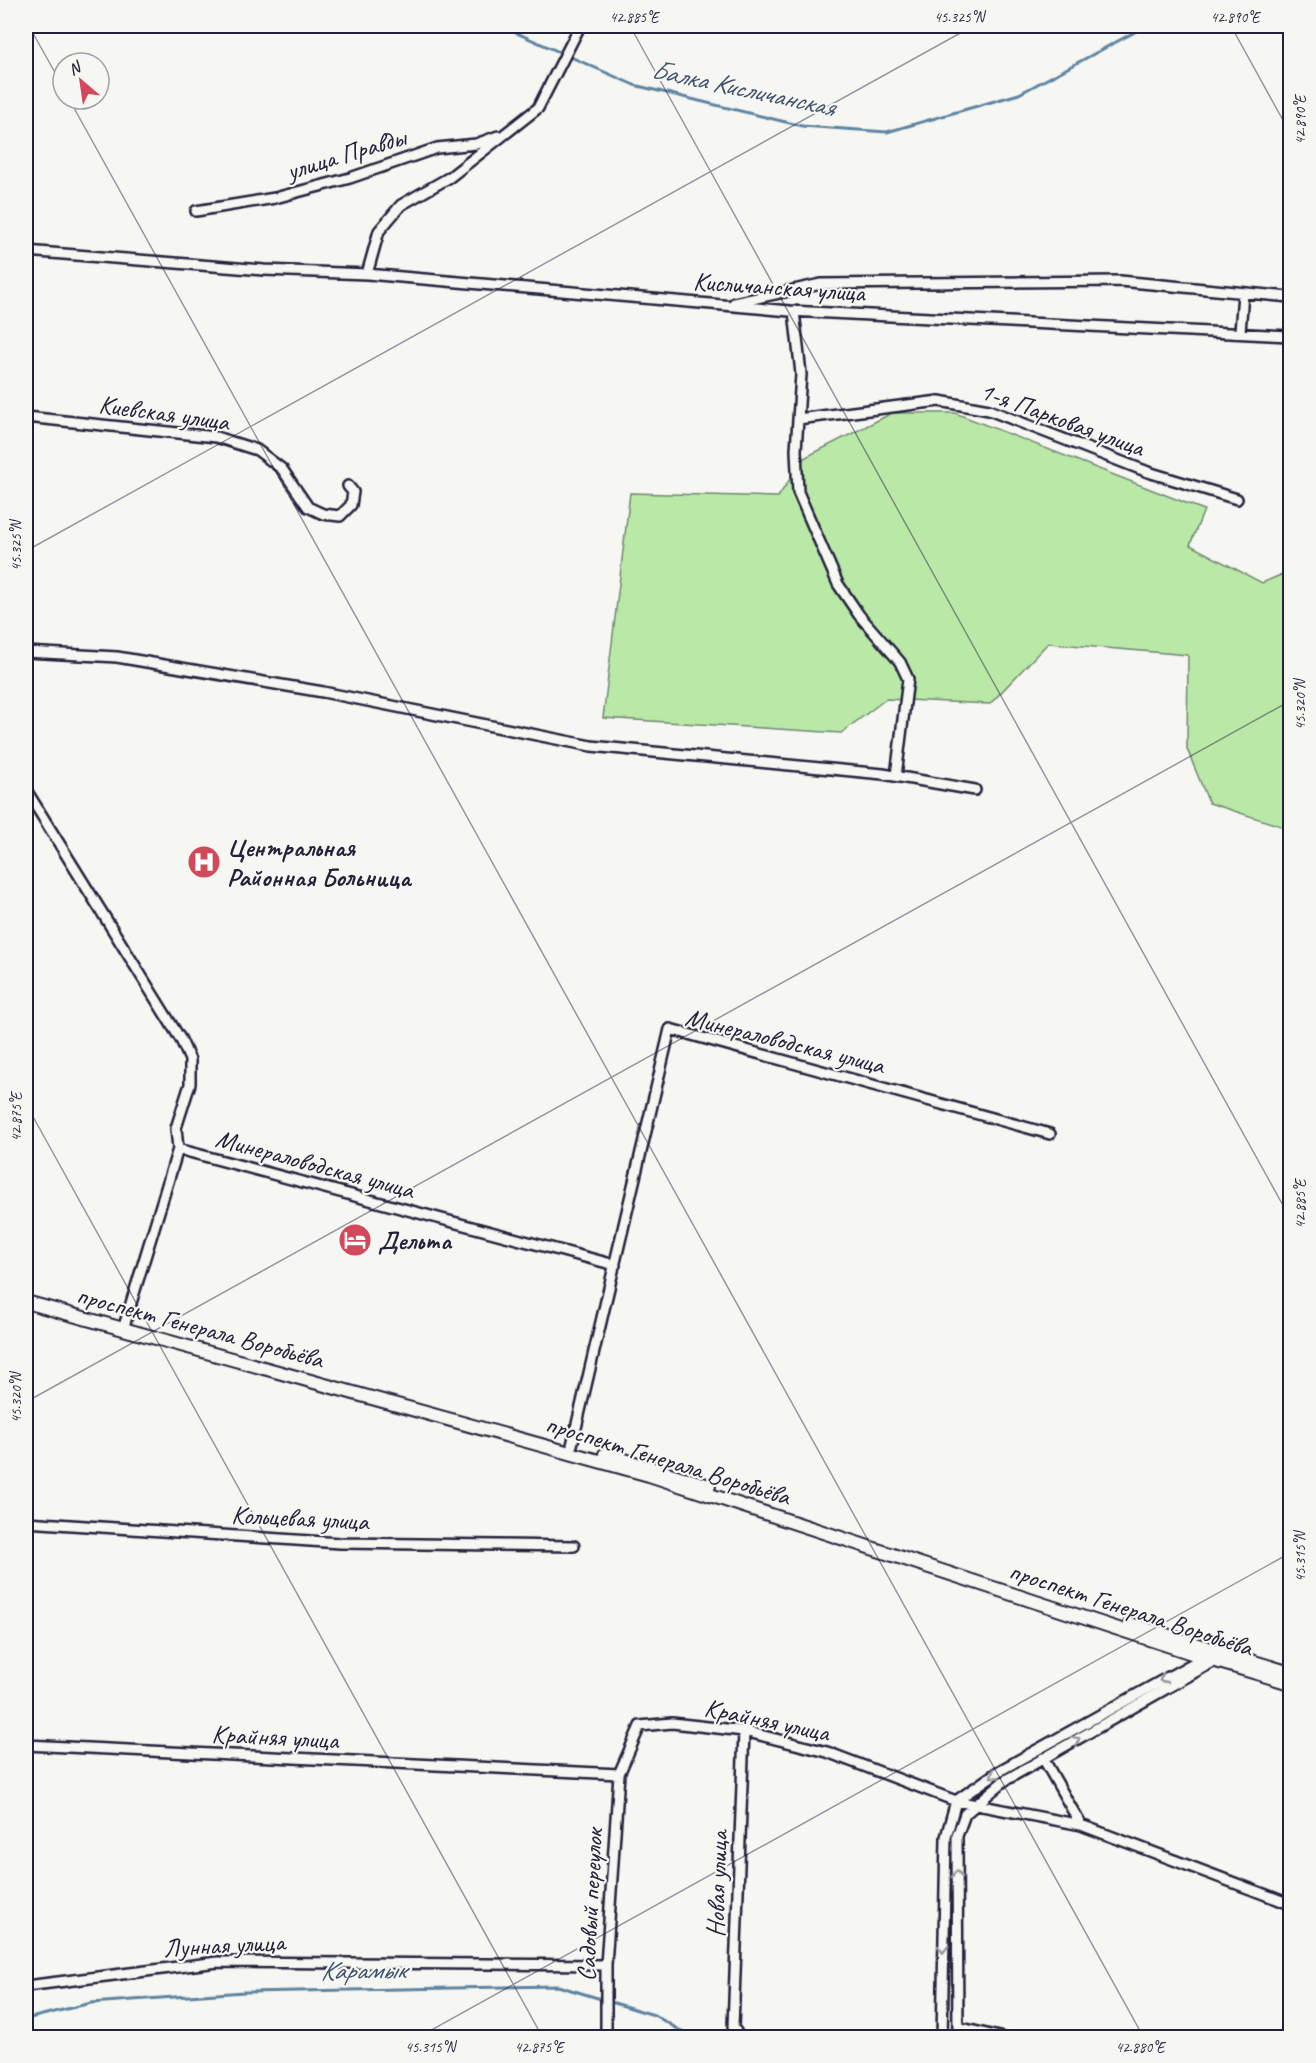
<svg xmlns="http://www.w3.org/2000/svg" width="1316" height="2063" font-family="Caveat,sans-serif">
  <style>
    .green { fill: #bae9a7; stroke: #6e8671; stroke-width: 1.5 }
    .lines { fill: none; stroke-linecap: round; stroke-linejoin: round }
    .stream { stroke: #5d84a1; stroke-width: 3 }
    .minor-casing { stroke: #22223b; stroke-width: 14 }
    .major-casing { stroke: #22223b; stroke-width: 16 }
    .minor { stroke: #f6f6f2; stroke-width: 9 }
    .major { stroke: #f6f6f2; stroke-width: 12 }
    .oneway { stroke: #9797a0 }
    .ticks { fill: none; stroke: #22223b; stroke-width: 1.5; stroke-opacity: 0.45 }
    .labels { text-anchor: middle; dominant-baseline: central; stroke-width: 4.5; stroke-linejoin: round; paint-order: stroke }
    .street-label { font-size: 26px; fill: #22223b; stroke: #f6f6f2 }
    .poi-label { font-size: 26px; font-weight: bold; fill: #22223b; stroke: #f6f6f2; text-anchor: start }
    .water-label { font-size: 27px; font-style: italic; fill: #3f536e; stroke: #f6f6f2 }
    .neatline { fill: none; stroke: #22223b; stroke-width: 2 }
    .ticks-label { font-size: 15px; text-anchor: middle; fill: #22223b }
  </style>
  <rect width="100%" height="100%" fill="#f6f6f2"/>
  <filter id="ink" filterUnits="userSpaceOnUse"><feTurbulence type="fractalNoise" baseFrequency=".0167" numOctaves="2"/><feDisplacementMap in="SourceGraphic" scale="12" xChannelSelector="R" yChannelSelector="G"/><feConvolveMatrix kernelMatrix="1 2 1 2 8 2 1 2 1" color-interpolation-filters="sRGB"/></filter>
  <g filter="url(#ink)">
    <path class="green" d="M892,413H955L1204,510L1190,545L1262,583L1290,571V829L1209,803L1187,749L1188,655L1048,643L990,704L886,699L841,733L603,718L630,493L778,497L804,458Z"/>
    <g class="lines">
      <path class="stream" d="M501,26L634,85L802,126L887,132L1019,94L1146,26
        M1257,26L1290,31
        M26,2019L91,2003L244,1992L558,1986L654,2015L693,2038"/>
      <defs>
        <path id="minor" d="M196,211L275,198L350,178L437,148L476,144L498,136
          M26,251L264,270L367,274L790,311L1290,336
          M367,274L379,231L401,205L450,177L538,108L580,26
          M734,303L821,284L1120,281L1290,297
          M794,311L801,374L796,450L798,492L838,584L859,615L900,662L908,679L896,776
          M1240,332L1243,293
          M26,417L216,437L257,450L282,469L308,507L323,514L340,516L351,505L353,492L348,486
          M798,419L939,401L989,410L1148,472L1237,499
          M26,652L117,657L323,692L591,746L883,774L975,790
          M26,790L181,1040L190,1060V1084L176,1128L178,1149L125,1323
          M178,1149L615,1265
          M572,1445L670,1029L1050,1134
          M26,1522L340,1543L574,1546
          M26,1745L619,1774L640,1726L672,1723L744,1731L827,1752L956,1801L1081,1825L1290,1904
          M1043,1758L1081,1825
          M26,1986L218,1962L606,1965
          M958,2027L1003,2038
          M606,2038V1965L619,1774
          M740,2038L733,2027L744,1731
          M942,2038L946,1837L956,1801L999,1771L1208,1655
          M958,2038L957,1836L965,1814L1004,1781L1218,1659"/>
        <path id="major" d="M26,1302L649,1475L1216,1661L1290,1683
          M605,1454L709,1486
          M1130,1624L1290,1673"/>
      </defs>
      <use href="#minor" class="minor-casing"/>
      <use href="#major" class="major-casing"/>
      <use href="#minor" class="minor"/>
      <use href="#major" class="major"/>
    </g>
    <defs><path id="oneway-chevron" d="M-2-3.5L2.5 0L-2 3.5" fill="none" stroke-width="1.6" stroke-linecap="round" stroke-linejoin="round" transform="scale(1.5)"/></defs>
    <g class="oneway">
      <use href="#oneway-chevron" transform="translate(1163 1679) rotate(152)"/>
      <use href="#oneway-chevron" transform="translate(1076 1740) rotate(-29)"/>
      <use href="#oneway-chevron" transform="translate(994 1775) rotate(146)"/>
      <use href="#oneway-chevron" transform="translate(957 1874) rotate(-90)"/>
      <use href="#oneway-chevron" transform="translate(943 1949) rotate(91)"/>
    </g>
  </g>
  <path class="ticks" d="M29,26L63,87M630,26L1290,1218M1231,26L1290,133M69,99L1144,2038M26,551L973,26M26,1104L543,2038M26,1402L1290,701M417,2038L1290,1553"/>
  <defs>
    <symbol id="hospital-disc" viewBox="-11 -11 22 22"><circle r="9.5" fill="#d1495b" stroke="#f6f6f2"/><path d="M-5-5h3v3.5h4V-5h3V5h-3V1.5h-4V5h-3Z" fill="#fff"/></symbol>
    <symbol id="hotel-disc" viewBox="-11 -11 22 22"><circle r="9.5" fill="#d1495b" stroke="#f6f6f2"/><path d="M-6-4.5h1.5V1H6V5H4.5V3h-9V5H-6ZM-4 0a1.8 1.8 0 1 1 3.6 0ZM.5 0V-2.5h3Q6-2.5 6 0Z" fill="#fff"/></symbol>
  </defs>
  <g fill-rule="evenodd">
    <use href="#hospital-disc" x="185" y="843" width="38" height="38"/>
    <use href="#hotel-disc" x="336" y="1221" width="38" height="38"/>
  </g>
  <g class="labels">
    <g class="street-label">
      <text transform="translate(346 154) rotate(-17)">улица Правды</text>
      <text transform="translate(779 287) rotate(4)">Кисличанская улица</text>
      <text transform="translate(164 413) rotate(8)">Киевская улица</text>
      <text transform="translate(1062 419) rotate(20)">1-я Парковая улица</text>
      <text transform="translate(785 1041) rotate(14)">Минераловодская улица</text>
      <text transform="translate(315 1164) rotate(15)">Минераловодская улица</text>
      <text transform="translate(200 1327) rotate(15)">проспект Генерала Воробьёва</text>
      <text transform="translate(668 1460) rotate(17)">проспект Генерала Воробьёва</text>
      <text transform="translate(300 1518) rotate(3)">Кольцевая улица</text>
      <text transform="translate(1131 1609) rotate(18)">проспект Генерала Воробьёва</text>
      <text transform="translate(767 1720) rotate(12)">Крайняя улица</text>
      <text transform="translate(275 1737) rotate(3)">Крайняя улица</text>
      <text transform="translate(717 1884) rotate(-88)">Новая улица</text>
      <text transform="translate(590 1905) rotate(-87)">Садовый переулок</text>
      <text transform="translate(224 1945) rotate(-3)">Лунная улица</text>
    </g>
    <g class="poi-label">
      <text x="227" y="847">Центральная<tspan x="227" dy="30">Районная Больница</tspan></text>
      <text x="378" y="1240">Дельта</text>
    </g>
    <g class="water-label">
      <text transform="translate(743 88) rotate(12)">Балка Кисличанская</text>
      <text transform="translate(363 1970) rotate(-1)">Карамык</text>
    </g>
  </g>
  <rect width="1316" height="2063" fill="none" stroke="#f6f6f2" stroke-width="66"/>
  <g transform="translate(81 81) rotate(331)"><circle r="28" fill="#f6f6f2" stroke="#a1a1a9" stroke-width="1.5"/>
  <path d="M0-4.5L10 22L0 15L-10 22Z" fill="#d1495b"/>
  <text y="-9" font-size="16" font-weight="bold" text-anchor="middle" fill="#22223b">N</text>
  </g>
  <rect x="33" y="33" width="1250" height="1997" class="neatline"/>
  <g class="ticks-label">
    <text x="634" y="22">42.885°E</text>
    <text x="959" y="22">45.325°N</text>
    <text x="1235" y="22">42.890°E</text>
    <text transform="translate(1300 120) rotate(-90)" y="5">42.890°E</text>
    <text transform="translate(16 546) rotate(-90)" y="5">45.325°N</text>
    <text transform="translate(1300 705) rotate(-90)" y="5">45.320°N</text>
    <text transform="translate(16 1117) rotate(-90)" y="5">42.875°E</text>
    <text transform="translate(1300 1204) rotate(-90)" y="5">42.885°E</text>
    <text transform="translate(16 1398) rotate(-90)" y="5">45.320°N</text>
    <text transform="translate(1300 1557) rotate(-90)" y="5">45.315°N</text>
    <text x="430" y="2052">45.315°N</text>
    <text x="539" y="2052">42.875°E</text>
    <text x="1140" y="2052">42.880°E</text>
  </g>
</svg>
